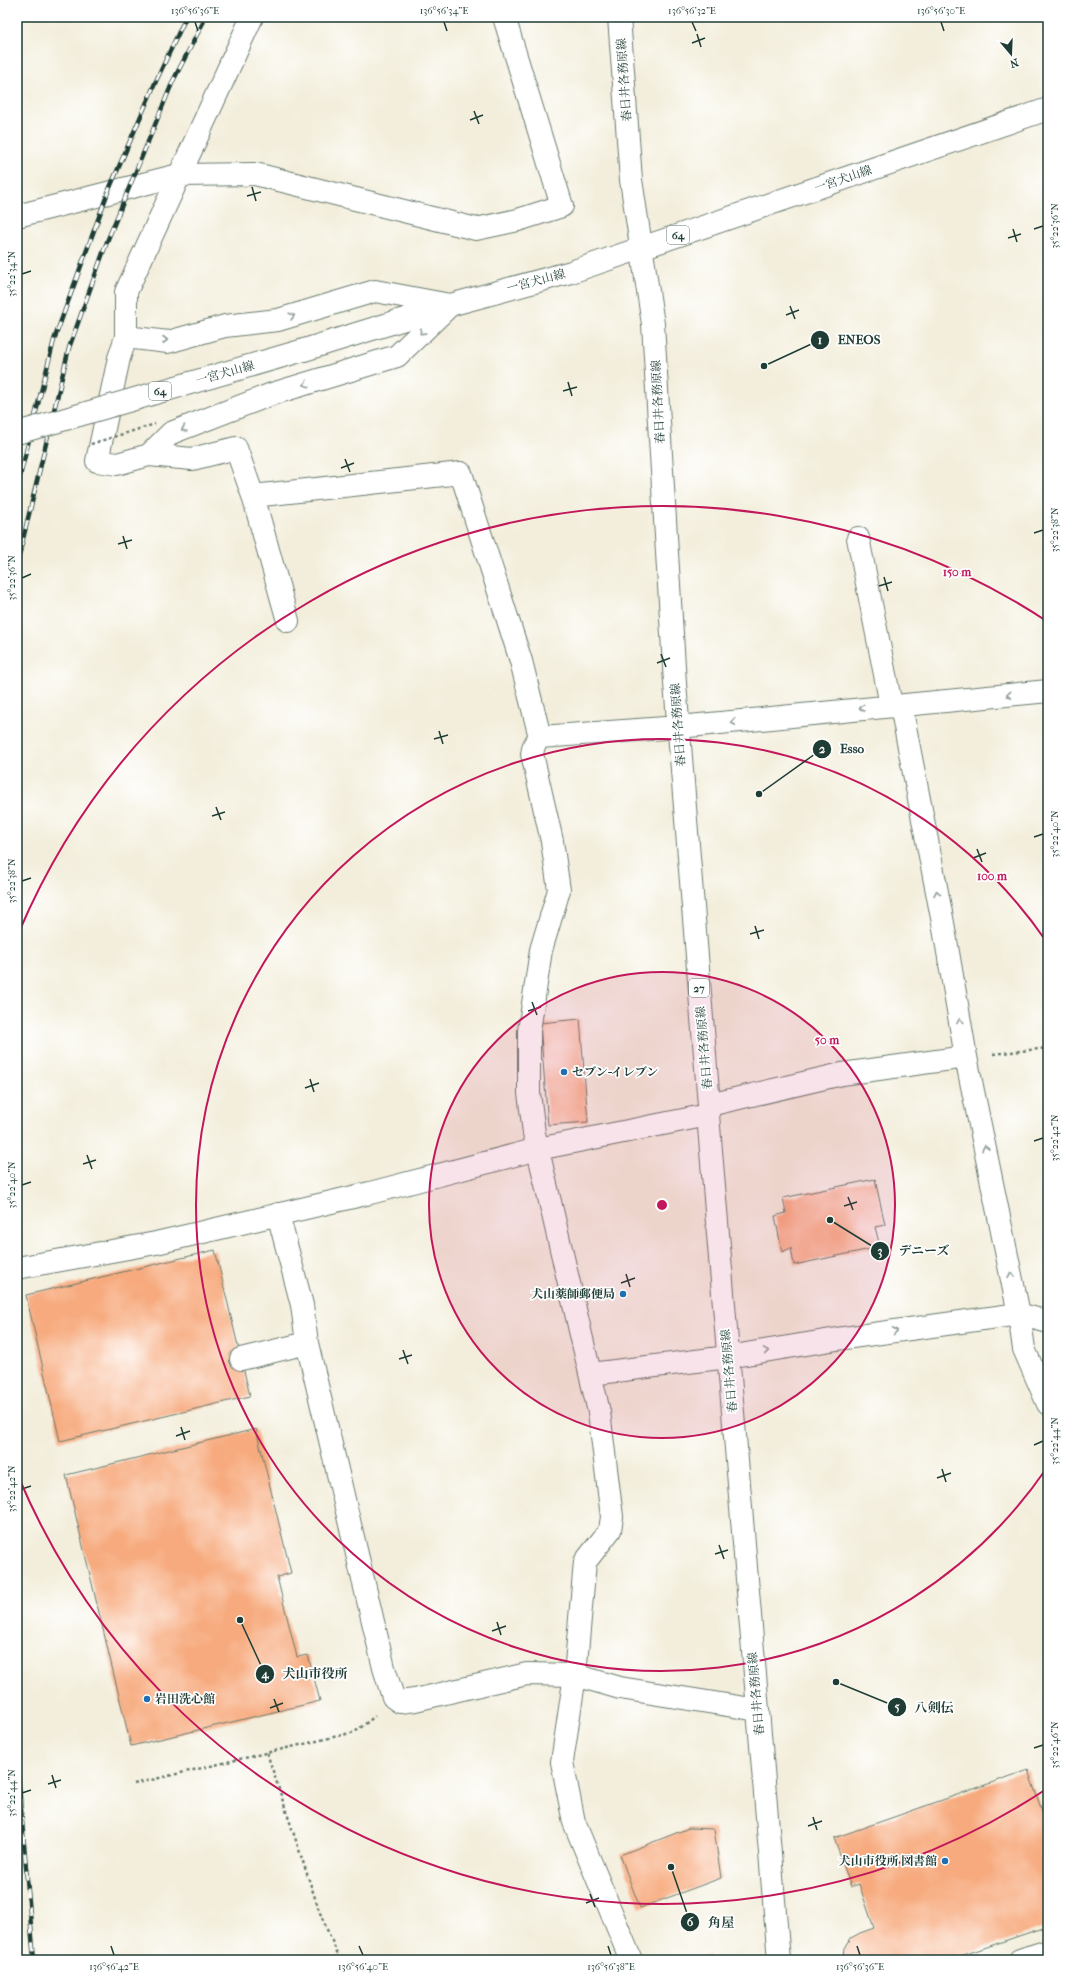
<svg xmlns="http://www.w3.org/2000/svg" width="1065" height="1977" font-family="'IM FELL French Canon','Noto Serif JP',serif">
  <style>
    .building { fill: #f7aa7e }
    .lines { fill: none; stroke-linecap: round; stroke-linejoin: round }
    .minor-casing { stroke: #697b6e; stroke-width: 24 }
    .major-casing { stroke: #697b6e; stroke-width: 24 }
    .path { stroke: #697b6e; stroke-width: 2.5; stroke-dasharray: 3 3; stroke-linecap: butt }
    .minor { stroke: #fff; stroke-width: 22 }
    .major { stroke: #fff; stroke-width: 22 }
    .rail-casing { stroke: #1f3d34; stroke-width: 4.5 }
    .rail { stroke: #fff; stroke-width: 3; stroke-dasharray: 9; stroke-linecap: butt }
    .major-bridge-casing { stroke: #697b6e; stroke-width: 24; stroke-linecap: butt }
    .path-bridge { stroke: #697b6e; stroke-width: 2.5; stroke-dasharray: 3 3; stroke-linecap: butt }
    .major-bridge { stroke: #fff; stroke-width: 22 }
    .oneway { stroke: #8f9e9a }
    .ticks { fill: none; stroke: #1f3d34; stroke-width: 1.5 }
    .ring { fill: none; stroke: #c2185b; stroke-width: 2 }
    .poi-dot { fill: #1f6fb2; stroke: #fff; stroke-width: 1.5 }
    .labels { text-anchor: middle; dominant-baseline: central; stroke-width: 3.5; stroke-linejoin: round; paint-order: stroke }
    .shield { fill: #fff; stroke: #627771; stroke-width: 1 }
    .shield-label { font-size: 11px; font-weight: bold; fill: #1f3d34 }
    .street-label { font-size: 12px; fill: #1f3d34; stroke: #fff }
    .poi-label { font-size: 12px; font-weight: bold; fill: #1f3d34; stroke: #fff; text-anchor: start }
    .centre { fill: #c2185b; stroke: #fff; stroke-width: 2 }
    .ring-label { font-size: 12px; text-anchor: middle; font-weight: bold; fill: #c2185b; stroke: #fff; stroke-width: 3.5; stroke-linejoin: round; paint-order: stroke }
    .leader { fill: none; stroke: #1f3d34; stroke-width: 1.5 }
    .callout-dot { fill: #1f3d34; stroke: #fff; stroke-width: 1.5 }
    .mark-label { font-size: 12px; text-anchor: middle; font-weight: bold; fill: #fff }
    .callout-label { font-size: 13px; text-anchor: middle; font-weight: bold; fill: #1f3d34; stroke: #fff; stroke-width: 3.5; stroke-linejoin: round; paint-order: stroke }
    .neatline { fill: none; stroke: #1f3d34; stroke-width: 1.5 }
    .ticks-label { font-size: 10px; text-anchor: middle; fill: #1f3d34 }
  </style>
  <rect width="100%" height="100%" fill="#fff"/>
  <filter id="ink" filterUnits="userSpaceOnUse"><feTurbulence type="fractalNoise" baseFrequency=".025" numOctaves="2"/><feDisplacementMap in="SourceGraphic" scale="8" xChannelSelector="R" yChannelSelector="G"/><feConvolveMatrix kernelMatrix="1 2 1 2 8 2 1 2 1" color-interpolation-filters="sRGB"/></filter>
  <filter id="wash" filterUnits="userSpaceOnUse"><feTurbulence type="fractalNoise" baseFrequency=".012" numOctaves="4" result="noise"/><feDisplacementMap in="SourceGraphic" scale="16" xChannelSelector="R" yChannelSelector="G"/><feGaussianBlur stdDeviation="0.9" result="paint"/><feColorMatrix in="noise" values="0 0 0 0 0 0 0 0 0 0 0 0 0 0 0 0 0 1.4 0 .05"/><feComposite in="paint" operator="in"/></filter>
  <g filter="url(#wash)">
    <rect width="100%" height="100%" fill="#f3eedb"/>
    <g id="blocks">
      <path class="building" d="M580,1019L588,1122L548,1125L540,1023Z
        M875,1179L885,1225L875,1227L880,1247L794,1265L791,1248L782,1252L775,1216L786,1213L783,1198Z
        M215,1250L250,1396L60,1441L26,1295Z
        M256,1429L291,1573L277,1577L297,1657L308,1655L320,1701L131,1746L66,1475Z
        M1028,1770L1048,1829V1926L949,1960H846L844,1955L845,1948L851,1938L860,1933L874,1928L859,1884L851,1887L834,1838Z
        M689,1828L714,1829L721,1878L640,1908L620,1855Z
        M708,1955L710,1960H695Z
        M677,1956L679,1960H668Z"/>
    </g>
  </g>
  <g filter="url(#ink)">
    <use href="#blocks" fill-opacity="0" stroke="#697b6e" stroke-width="1"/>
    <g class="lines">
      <defs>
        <path id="minor" d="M252,17L126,292V337L119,358L97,461L117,464L149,455L192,459L236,448L253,496L288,621
          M17,216L179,175L255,174L476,229L518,220L562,206L504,17
          M126,337L168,342L225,326L278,320L375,291L450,305
          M149,455L171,433L272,394L397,356L450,305
          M253,496L461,473L521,661L540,737L679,727L1048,691
          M858,538L891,705
          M901,706L943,923L966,1057L1019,1314L1024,1349L1048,1404
          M709,1105L842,1074L966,1057
          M278,1214L302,1305L307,1343L384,1668L393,1697L400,1702L415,1700L527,1674L575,1675L585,1562L610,1530L612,1517L599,1412L534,1133L529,1093V1031L541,950L559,890L552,841L532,754L534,745L540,737
          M17,1268L156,1243L370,1193L538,1149L708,1115
          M241,1359L307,1343
          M591,1374L728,1357L837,1339L1019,1314L1048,1322
          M631,1960L574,1822L562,1762L575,1675L620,1688L758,1710
          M1020,1960L1048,1951"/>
        <path id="major" d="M619,17L631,180L653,324L675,683L709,1105L708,1115L779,1960
          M304,350L450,305L571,272L1048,109"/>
      </defs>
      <use href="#minor" class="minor-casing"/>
      <use href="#major" class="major-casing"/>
      <path class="path" d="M993,1054L1048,1048
        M267,1753L320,1913L340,1960
        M134,1784L355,1732L375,1716"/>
      <use href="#minor" class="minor"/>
      <use href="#major" class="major"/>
      <defs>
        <path id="rail" d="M17,488L54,340L108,192L156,81L186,17
          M17,564L69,348L108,239L173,81L206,17
          M17,1763L34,1960"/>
      </defs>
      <use href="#rail" class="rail-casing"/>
      <use href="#rail" class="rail"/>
      <defs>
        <path id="major-bridge" d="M17,433L304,350"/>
      </defs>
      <use href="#major-bridge" class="major-bridge-casing"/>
      <path class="path-bridge" d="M91,444L155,424"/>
      <use href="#major-bridge" class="major-bridge"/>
    </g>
    <defs><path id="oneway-chevron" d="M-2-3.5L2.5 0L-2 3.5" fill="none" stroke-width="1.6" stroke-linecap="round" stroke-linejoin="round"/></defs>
    <g class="oneway">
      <use href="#oneway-chevron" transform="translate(292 316) rotate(-17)"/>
      <use href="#oneway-chevron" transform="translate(422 332) rotate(136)"/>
      <use href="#oneway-chevron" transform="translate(165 340)"/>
      <use href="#oneway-chevron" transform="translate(306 384) rotate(163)"/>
      <use href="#oneway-chevron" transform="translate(184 429) rotate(158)"/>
      <use href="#oneway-chevron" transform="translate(1009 695) rotate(174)"/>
      <use href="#oneway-chevron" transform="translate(862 708) rotate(174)"/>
      <use href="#oneway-chevron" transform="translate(733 722) rotate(174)"/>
      <use href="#oneway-chevron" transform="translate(937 893) rotate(-101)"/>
      <use href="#oneway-chevron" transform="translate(960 1021) rotate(-100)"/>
      <use href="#oneway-chevron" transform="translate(985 1148) rotate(-102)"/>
      <use href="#oneway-chevron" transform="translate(1011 1275) rotate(-102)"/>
      <use href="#oneway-chevron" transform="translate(895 1331) rotate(-8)"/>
      <use href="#oneway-chevron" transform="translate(766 1351) rotate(-9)"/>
    </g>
  </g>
  <path class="ticks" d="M195,22L198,31M444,22L447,31M692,22L696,31M941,22L944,31M697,34L701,47M692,43L705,38M474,111L479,124M470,120L483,115M252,187L256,201M247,196L261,192M1013,229L1017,242M1034,229L1043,226M1008,238L1021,234M22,274L31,271M790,306L795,319M786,315L799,310M568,382L572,396M563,391L577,387M345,459L350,472M341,468L354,463M1034,533L1043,530M123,536L127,549M118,544L132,540M884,577L888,591M22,578L31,574M879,586L892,582M661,654L666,667M657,663L670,658M439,731L443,744M434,739L448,735M216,807L221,820M212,816L225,812M1034,837L1043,834M977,849L982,862M973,858L986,853M22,881L31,878M755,926L759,939M750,934L764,930M532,1002L537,1015M528,1011L541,1007M310,1079L314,1092M305,1088L319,1083M1034,1141L1043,1138M87,1155L92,1169M83,1164L96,1160M22,1185L31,1182M848,1197L853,1210M844,1206L857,1202M626,1274L630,1287M621,1283L635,1278M403,1350L408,1364M399,1359L412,1355M181,1427L185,1440M176,1436L190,1431M1034,1445L1043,1441M942,1469L946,1482M937,1478L951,1473M22,1489L31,1486M719,1545L724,1559M715,1554L728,1550M497,1622L501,1635M492,1631L506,1626M274,1699L279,1712M270,1708L283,1703M1034,1748L1043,1745M52,1775L56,1788M48,1784L61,1780M22,1793L31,1790M813,1817L817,1830M808,1826L822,1821M590,1894L595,1907M586,1903L599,1898M111,1946L114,1955M359,1946L363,1955M608,1946L611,1955M857,1946L860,1955"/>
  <circle cx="662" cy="1205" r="233" fill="#c2185b" fill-opacity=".12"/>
  <g class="ring">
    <circle cx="662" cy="1205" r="233"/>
    <path d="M1046 1469A466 466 0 1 1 1046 941"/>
    <path d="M1048 1788A699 699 0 0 1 19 1478M19 932A699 699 0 0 1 1048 622"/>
  </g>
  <g class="poi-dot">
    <circle cx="564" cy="1072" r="4"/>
    <circle cx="623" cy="1294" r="4"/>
    <circle cx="147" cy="1699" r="4"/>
    <circle cx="945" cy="1861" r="4"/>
  </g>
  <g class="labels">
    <g class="shield">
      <rect x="667" y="226" width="22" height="18" rx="3"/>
      <rect x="149" y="382" width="22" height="18" rx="3"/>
      <rect x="689" y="979" width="20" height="18" rx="3"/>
    </g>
    <g class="shield-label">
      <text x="678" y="235">64</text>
      <text x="160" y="391">64</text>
      <text x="699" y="988">27</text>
    </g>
    <g class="street-label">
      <text transform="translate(624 80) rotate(-94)">春日井各務原線</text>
      <text transform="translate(843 179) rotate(-19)">一宮犬山線</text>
      <text transform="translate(536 281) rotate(-15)">一宮犬山線</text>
      <text transform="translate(225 373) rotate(-16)">一宮犬山線</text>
      <text transform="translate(658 402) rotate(-93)">春日井各務原線</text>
      <text transform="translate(678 725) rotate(-94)">春日井各務原線</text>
      <text transform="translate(704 1048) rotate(-95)">春日井各務原線</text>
      <text transform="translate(729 1371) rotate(-95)">春日井各務原線</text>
      <text transform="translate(756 1694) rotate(-95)">春日井各務原線</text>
    </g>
    <g class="poi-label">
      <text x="572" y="1072">セブン-イレブン</text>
      <text x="615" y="1294" text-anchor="end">犬山薬師郵便局</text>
      <text x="155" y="1699">岩田洗心館</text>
      <text x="937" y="1861" text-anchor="end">犬山市役所 図書館</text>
    </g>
  </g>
  <circle cx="662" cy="1205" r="6" class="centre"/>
  <g class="ring-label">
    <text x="957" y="576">150 m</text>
    <text x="992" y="880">100 m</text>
    <text x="827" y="1044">50 m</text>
  </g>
  <path class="leader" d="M764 366L820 340M759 794L822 749M830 1220L880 1251M240 1620L265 1674M836 1682L897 1707M671 1867L690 1922"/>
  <g class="callout-dot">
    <circle cx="764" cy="366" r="4"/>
    <circle cx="759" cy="794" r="4"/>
    <circle cx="830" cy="1220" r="4"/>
    <circle cx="240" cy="1620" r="4"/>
    <circle cx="836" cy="1682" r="4"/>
    <circle cx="671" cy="1867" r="4"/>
    <circle cx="820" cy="340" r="10"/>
    <circle cx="822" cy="749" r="10"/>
    <circle cx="880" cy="1251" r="10"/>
    <circle cx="265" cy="1674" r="10"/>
    <circle cx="897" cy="1707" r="10"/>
    <circle cx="690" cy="1922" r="10"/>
  </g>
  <g class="mark-label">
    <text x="820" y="344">1</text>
    <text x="822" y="753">2</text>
    <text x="880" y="1255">3</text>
    <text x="265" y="1678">4</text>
    <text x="897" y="1711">5</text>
    <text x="690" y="1926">6</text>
  </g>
  <g class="callout-label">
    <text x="859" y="344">ENEOS</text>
    <text x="852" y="753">Esso</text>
    <text x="924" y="1255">デニーズ</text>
    <text x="315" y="1678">犬山市役所</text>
    <text x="934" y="1712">八剣伝</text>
    <text x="721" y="1927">角屋</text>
  </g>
  <rect width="1065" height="1977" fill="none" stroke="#fff" stroke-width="44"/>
  <g transform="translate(1011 54) rotate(161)" stroke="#ffffff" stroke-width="3" paint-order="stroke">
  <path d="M0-3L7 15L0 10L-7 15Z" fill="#1f3d34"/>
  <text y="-6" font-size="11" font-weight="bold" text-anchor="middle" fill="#1f3d34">N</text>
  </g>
  <rect x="22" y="22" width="1021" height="1933" class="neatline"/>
  <g class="ticks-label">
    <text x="195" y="14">136°56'36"E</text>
    <text x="444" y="14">136°56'34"E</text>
    <text x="692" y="14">136°56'32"E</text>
    <text x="941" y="14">136°56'30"E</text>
    <text transform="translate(1054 226) rotate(-90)" y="4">35°22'36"N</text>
    <text transform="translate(11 274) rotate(-90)" y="4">35°22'34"N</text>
    <text transform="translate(1054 530) rotate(-90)" y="4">35°22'38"N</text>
    <text transform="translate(11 578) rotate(-90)" y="4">35°22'36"N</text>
    <text transform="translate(1054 834) rotate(-90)" y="4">35°22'40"N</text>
    <text transform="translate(11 881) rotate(-90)" y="4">35°22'38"N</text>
    <text transform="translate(1054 1138) rotate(-90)" y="4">35°22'42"N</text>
    <text transform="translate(11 1185) rotate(-90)" y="4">35°22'40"N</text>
    <text transform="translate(1054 1441) rotate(-90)" y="4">35°22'44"N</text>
    <text transform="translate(11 1489) rotate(-90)" y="4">35°22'42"N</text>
    <text transform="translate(1054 1745) rotate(-90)" y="4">35°22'46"N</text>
    <text transform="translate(11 1793) rotate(-90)" y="4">35°22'44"N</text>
    <text x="114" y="1970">136°56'42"E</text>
    <text x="363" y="1970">136°56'40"E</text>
    <text x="611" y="1970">136°56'38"E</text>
    <text x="860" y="1970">136°56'36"E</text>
  </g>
</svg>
